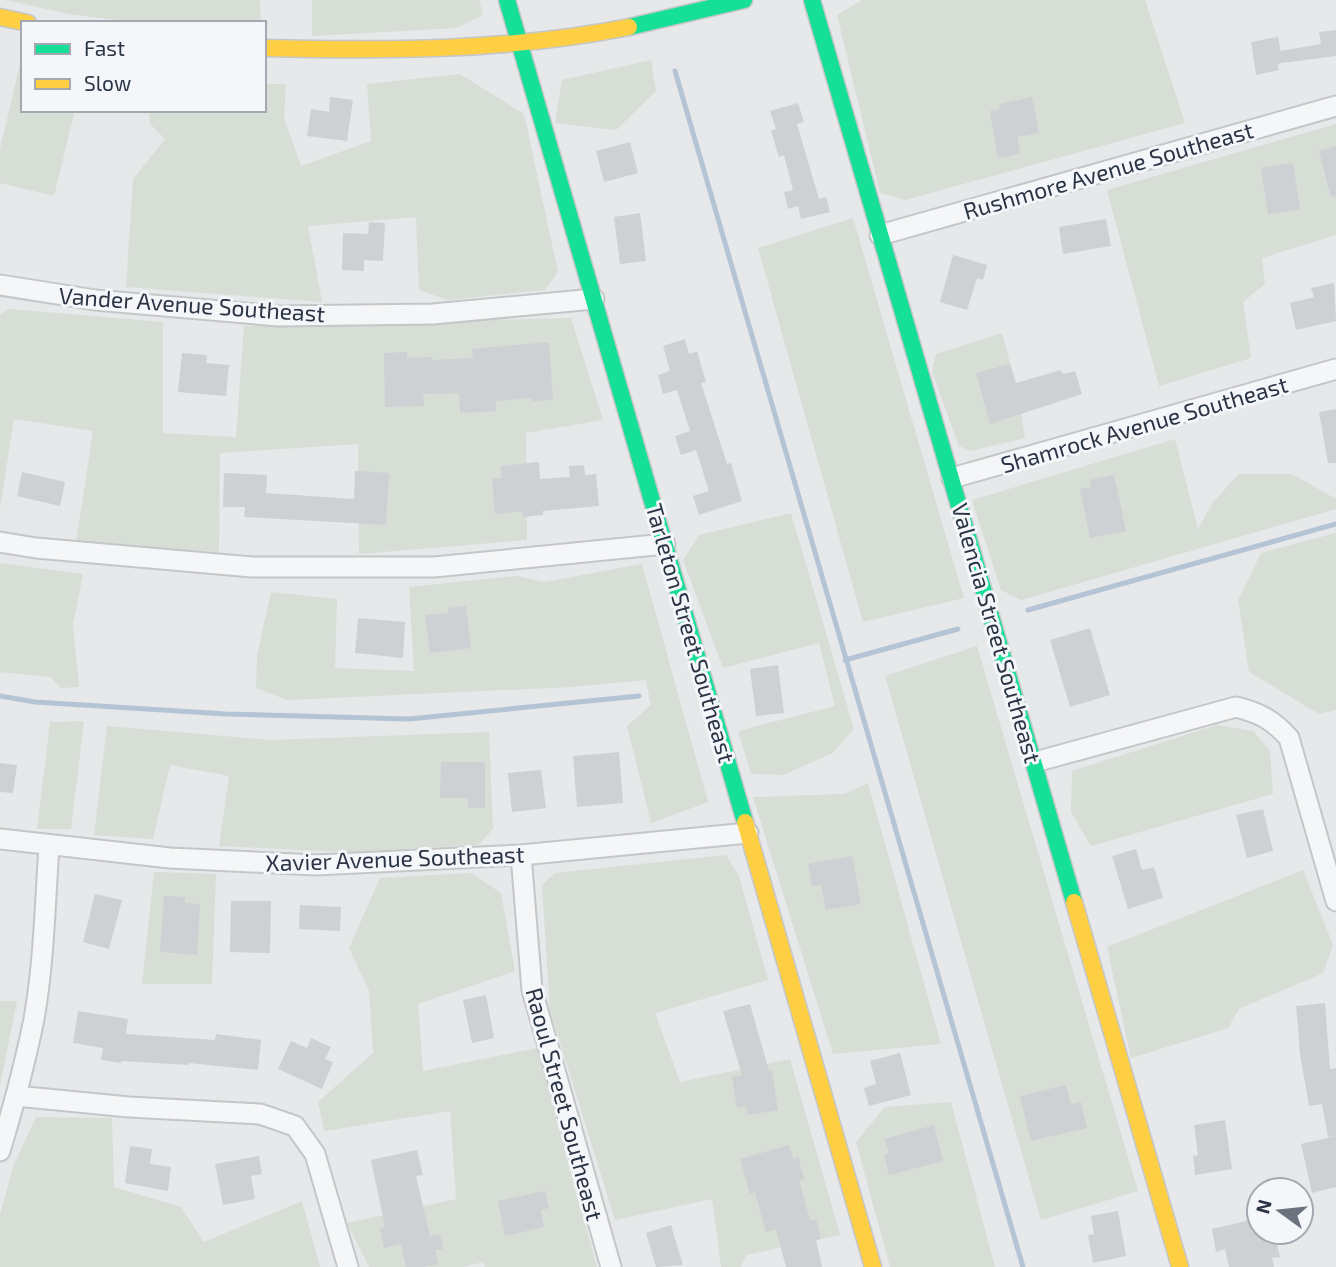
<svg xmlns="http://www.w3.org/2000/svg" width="1336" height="1267" font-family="'Exo 2',sans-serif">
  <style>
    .green { fill: #d6ded6 }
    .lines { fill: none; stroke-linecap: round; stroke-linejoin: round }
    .stream { stroke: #b4c4d5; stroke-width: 5 }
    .building { fill: #ced0d3 }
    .street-casing { stroke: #c4c6c8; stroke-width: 23 }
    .fast-casing { stroke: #c4c6c8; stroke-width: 19 }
    .slow-casing { stroke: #c4c6c8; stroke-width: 19 }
    .street { stroke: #f5f6f7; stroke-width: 19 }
    .fast { stroke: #16e098; stroke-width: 16 }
    .slow { stroke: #ffcf43; stroke-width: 16 }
    .labels { text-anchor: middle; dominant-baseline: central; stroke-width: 6; stroke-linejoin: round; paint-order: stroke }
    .street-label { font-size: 23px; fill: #2b3445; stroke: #f4f6f9 }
  </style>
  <rect width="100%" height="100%" fill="#e6e8ea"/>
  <path class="green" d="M6,0H260L261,23H141L69,14Z
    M312,0H479L483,15L456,28L312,36Z
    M862,0H1145L1185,123L905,200L880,193L837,15Z
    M23,51V110H75L54,196L0,183V149Z
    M651,60L656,91L616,130L555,123L562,80Z
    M460,74L524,114L558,272L545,290L448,300L419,290L416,217L308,226L322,302L126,287L133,179L165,139L150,124L149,110H264V84H286L284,118L301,166L371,141L367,84Z
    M1336,124V235L1262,258L1265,284L1243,302L1251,358L1159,386L1107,190Z
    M853,218L964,598L863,622L758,248Z
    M9,309L163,322V433L236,437L244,326L571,318L603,420L526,433L527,540L359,554L358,444L220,453L219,552L76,542L93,431L14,419L0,508V315Z
    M1002,333L1018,393L1025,438L970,451L959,446L932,372L936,354Z
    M1175,439L1198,529L1213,502L1239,474H1292L1336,499V509L1021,600L1001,590L972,500Z
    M791,513L854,729L833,753L783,775L751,774L738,731L835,706L819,643L723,668L683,560L699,535Z
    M1336,533V710L1319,714L1249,672L1238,600L1261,553Z
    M0,563L83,574L73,624L79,687L61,688L50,677L0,672Z
    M642,564L708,802L651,823L627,726L651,705L646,680L571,687L287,700L256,688L257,656L271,592L337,599L335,668L414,671L409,587L516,576L545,582Z
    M977,646L1138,1191L1041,1220L885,676Z
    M84,721L71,829H37L50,722Z
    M1217,725L1253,731L1270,751L1273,794L1091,846L1071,812L1072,771Z
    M107,726L271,740L489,732L493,829L478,845L348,852L219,846L229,776L170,765L153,839L94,835Z
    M868,783L941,1044L833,1054L753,797L844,794Z
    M726,855L739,876L768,980L655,1013L680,1082L790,1059L840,1235L746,1255L741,1267H721L712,1199L615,1220L550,1010L542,885L555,873Z
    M1303,870L1333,945L1323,973L1239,1009L1228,1028L1131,1058L1107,947Z
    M154,872L216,874L212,984H142Z
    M471,873L501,893L515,971L418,1004L423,1071L537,1048L597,1267H485L483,1262L464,1267H369L347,1223L456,1199L450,1111L324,1131L318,1102L373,1053L369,991L349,948L380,878Z
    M0,1001H17L0,1086Z
    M951,1102L995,1267H890L856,1142L885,1107Z
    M36,1117L112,1118L114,1187L181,1207L204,1242L302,1201L320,1267H0V1215L13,1167Z"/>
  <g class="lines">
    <path class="stream" d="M675,71L1023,1267
      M1028,610L1336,524
      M845,660L958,629
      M0,696L35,702L226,714L409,719L639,696"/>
  </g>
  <path class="building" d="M1336,30V56L1282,63L1278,64L1279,70L1256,75L1251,42L1278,37L1282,59L1280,51L1321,44L1319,32Z
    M330,97L353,100L347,141L307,136L311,109L329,112Z
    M1032,97L1039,133L1017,137L1020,154L998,158L990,111L1000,109L999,104Z
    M798,103L804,122L797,124L819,199L826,197L830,212L801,219L798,206L788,209L784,192L793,190L784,155L779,157L771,131L776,129L770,111Z
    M630,142L638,173L604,182L596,151Z
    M1336,146V196L1331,197L1319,151Z
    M1293,163L1300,209L1268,214L1261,168Z
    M640,213L646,261L620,264L614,217Z
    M1106,219L1111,246L1063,254L1059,227Z
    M369,222L385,223L383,261L364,260V271L342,270L343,233L368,234Z
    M953,255L987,265L983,280L977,278L967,310L940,302Z
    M1334,283L1336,321L1296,330L1290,303L1314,297L1311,288Z
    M685,339L689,354L697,351L706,382L701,383L727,464L731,463L742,501L699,515L693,496L709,491L696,450L681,455L675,436L690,431L677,390L663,394L658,375L670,371L663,346Z
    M549,342L553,400L532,401V398L496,401V411L460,413L459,393L423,394L424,406L385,407L384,353L407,352V358L432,357V360L473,358L472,349Z
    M182,353L207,355L206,363L229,365L226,396L178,392Z
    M1010,364L1016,383L1061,370L1063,374L1075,371L1082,394L990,424L976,373Z
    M1336,409V463H1328L1319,412Z
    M539,462L540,479L570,477L569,466L584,465L585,475L596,474L599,506L543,511V515L523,517L522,511L495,514L492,479L502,478L501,466Z
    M355,471L389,473L386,525L244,517L245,507H223L224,473L267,475L266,493L354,499Z
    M22,472L65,482L60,506L17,496Z
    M1114,475L1126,531L1090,538L1080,489L1091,487L1090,480Z
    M466,606L471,648L430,653L425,615L449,613L448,608Z
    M358,618L405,622L403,658L355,653Z
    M1090,628L1110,695L1070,707L1050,640Z
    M778,665L784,713L756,716L750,669Z
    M619,752L623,803L577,807L573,756Z
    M441,762H485V808H468V798H440Z
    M0,763L17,765L13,793L0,792Z
    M541,770L546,808L512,812L508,773Z
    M1263,809L1273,851L1247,858L1236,815Z
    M1136,849L1142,870L1154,867L1163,898L1128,909L1112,856Z
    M852,856L861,904L826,910L821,885L812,886L808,864Z
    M95,894L122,900L109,949L83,942Z
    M164,896L185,897V903L200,904L197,955L160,952Z
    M231,901H271L270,953L230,952Z
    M300,905L341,907L340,931L299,929Z
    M486,995L494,1038L472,1043L463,1000Z
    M1325,1003L1330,1069L1336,1068V1187L1312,1193L1301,1144L1336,1136L1328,1137L1322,1104L1309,1106L1300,1054L1296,1006Z
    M750,1004L769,1071H772L778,1110L748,1115L746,1106L737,1108L732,1077L742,1075L723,1011Z
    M78,1011L128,1019L126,1034L215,1040L216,1034L261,1040L258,1070L189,1063V1065L122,1061L121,1063L101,1060L103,1048L73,1043Z
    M311,1038L331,1047L325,1059L333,1062L322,1089L278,1069L291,1041L307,1048Z
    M900,1053L911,1095L869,1106L864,1088L876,1084L870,1061Z
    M1066,1085L1071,1104L1081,1102L1087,1128L1031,1141L1020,1096Z
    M1225,1120L1232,1169L1195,1175L1193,1156L1198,1155L1194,1125Z
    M934,1125L943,1161L889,1175L884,1155L889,1154L885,1139Z
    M789,1145L793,1159L798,1157L804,1179L799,1180L810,1221L816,1219L821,1239L816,1240L822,1267H786L776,1229L766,1232L755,1192L750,1194L740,1159Z
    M130,1146L152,1149L150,1164L171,1167L168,1191L125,1183Z
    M417,1150L423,1175L416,1176L430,1236L440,1234L443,1249L435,1250L438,1264L424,1267H406L401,1244L384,1248L380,1228L385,1227L371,1160Z
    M259,1156L262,1174L251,1176L255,1199L223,1205L215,1164Z
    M545,1191L549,1208L541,1210L544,1227L505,1236L498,1201Z
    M1118,1211L1126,1256L1093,1263L1088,1235L1094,1234L1091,1216Z
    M1259,1218V1232H1274L1280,1257L1272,1258L1274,1267H1229L1225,1249L1216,1252L1212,1229Z
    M671,1225L683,1265L656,1267L646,1233Z"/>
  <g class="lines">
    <defs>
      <path id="street" d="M880,235L1336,106
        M0,285L95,300L278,316L433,314L594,299
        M952,478L1336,369
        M0,542L36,548L252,567H434L665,544
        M1035,762L1236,707C1260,713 1273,720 1289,738L1336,901
        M0,839L170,858L316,865L521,855L748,833
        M521,855L532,990L611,1267
        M16,1096L129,1107L260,1114L295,1126L315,1154L348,1267
        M0,1151C13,1108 25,1064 34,1019C44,962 45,904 49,846"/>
      <path id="fast" d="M507,0L745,822
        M812,0L1074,902
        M629,27L744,0"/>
      <path id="slow" d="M0,17L28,23
        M264,48C386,51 509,51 629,27
        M745,822L873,1267
        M1074,902L1180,1267"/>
    </defs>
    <use href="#street" class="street-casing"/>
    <use href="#fast" class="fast-casing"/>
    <use href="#slow" class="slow-casing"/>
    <use href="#street" class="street"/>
    <use href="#fast" class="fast"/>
    <use href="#slow" class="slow"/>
  </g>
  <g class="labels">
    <g class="street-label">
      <text transform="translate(1108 170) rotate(-16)">Rushmore Avenue Southeast</text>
      <text transform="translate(192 304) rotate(4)">Vander Avenue Southeast</text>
      <text transform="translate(1144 424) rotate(-16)">Shamrock Avenue Southeast</text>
      <text transform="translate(691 633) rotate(74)">Tarleton Street Southeast</text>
      <text transform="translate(997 633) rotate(74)">Valencia Street Southeast</text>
      <text transform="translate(395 858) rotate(-2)">Xavier Avenue Southeast</text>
      <text transform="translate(565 1104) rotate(75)">Raoul Street Southeast</text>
    </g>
  </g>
  <rect x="21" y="21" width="245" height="91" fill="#f4f6f9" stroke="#a4a8b1" stroke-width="2"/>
  <rect x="35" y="44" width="35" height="10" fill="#16e098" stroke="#a4a8b1" stroke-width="2"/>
  <text x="84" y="56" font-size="21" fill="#2b3445">Fast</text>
  <rect x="35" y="79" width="35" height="10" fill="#ffcf43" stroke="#a4a8b1" stroke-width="2"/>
  <text x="84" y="91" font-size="21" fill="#2b3445">Slow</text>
  <g transform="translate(1280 1211) rotate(285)"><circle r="33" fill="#f4f6f9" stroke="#a4a8b1" stroke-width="2"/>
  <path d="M0-5L12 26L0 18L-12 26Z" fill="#6c737f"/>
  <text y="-10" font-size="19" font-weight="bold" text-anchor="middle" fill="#2b3445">N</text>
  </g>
</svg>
